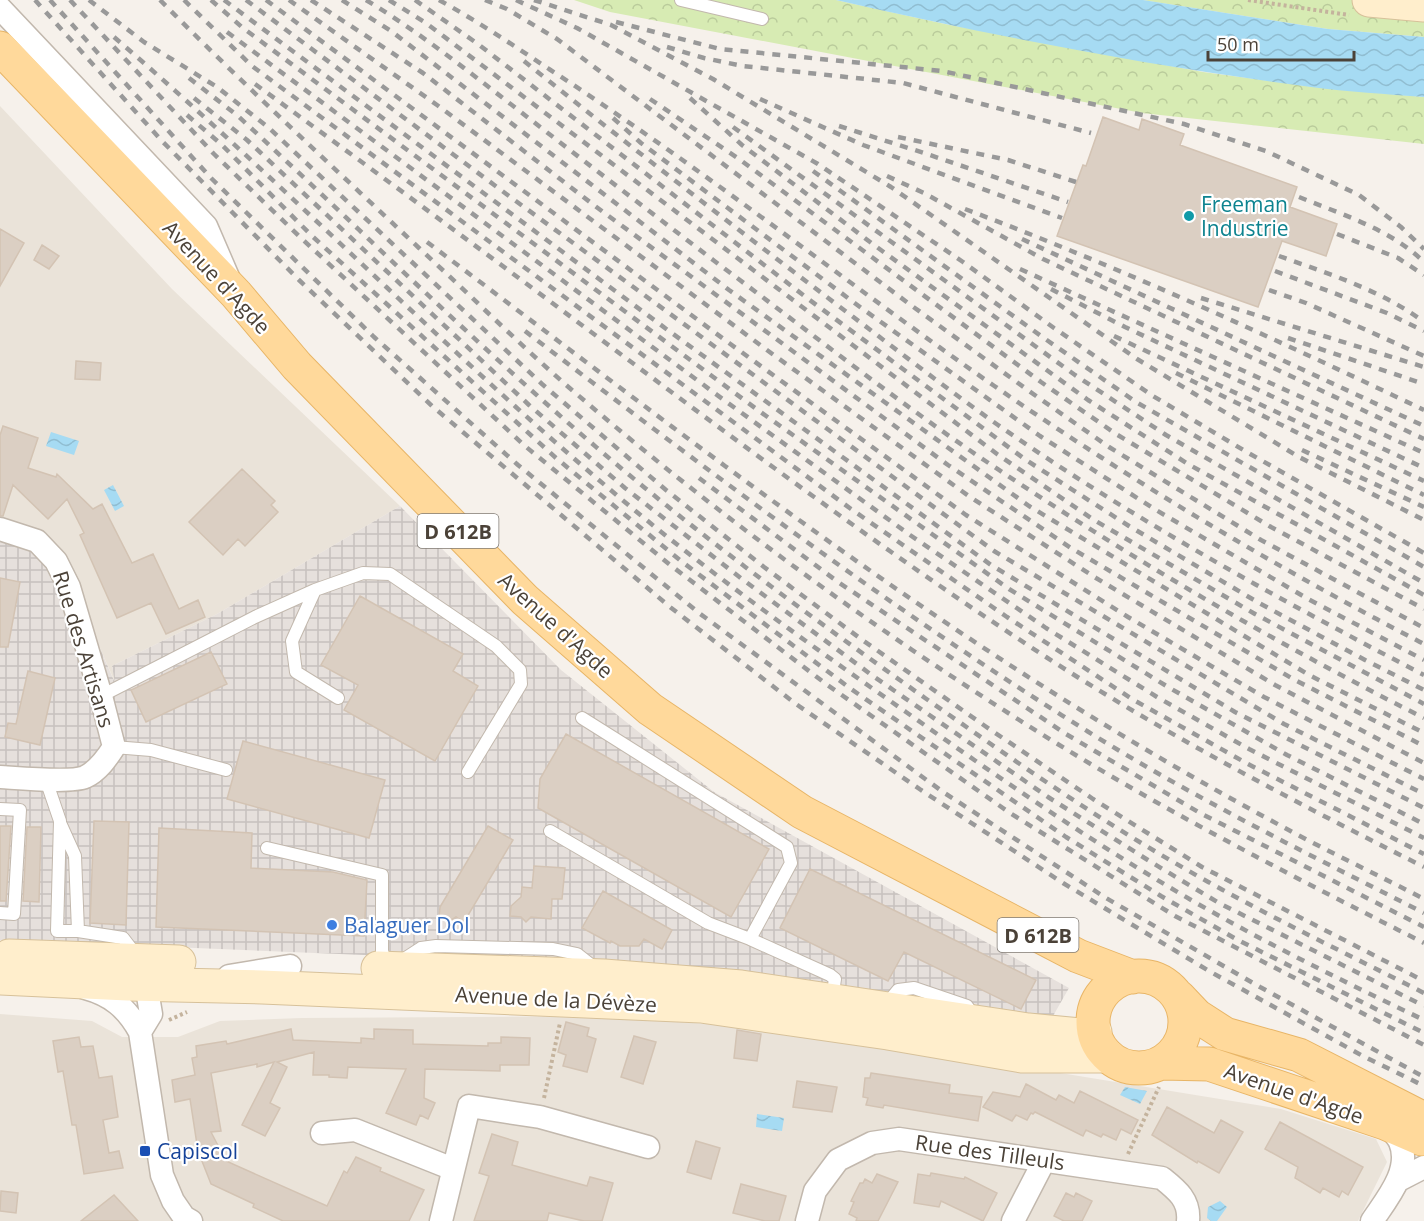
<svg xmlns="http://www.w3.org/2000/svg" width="1424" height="1221" font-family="'Open Sans',sans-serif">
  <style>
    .residential { fill: #eae3d9 }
    .industrial { fill: url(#industrial-grid) }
    .forest { fill: url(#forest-crowns) }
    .water { fill: url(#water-waves) }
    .building { fill: #dbcfc3; stroke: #d3c3b3; stroke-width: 1.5 }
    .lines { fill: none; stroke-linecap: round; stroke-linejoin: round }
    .service-casing { stroke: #c2b8ad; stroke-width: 14 }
    .minor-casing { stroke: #c2b8ad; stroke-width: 25 }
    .secondary-casing { stroke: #d7c19a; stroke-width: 35 }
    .primary-casing { stroke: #e8b566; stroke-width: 35 }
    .path { stroke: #c4b39d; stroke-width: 4; stroke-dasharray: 3 3; stroke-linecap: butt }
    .service { stroke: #fff; stroke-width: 12 }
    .minor { stroke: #fff; stroke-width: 22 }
    .secondary { stroke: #fec; stroke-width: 33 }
    .primary { stroke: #ffd99b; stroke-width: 33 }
    .rail { stroke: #999; stroke-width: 4.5; stroke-dasharray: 8 8; stroke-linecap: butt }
    .culture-dot { fill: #0f9aa8; stroke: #fff; stroke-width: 2 }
    .shop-dot { fill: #3f7fe0; stroke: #fff; stroke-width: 2 }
    .transit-dot { fill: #1a4fb4; stroke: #fff; stroke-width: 2 }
    .labels { text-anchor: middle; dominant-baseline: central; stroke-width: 4.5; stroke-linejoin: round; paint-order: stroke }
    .shield { fill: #fff; stroke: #817b74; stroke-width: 1.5 }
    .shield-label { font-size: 20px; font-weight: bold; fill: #4b4238 }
    .culture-label { font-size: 21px; fill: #0d838f; stroke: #fff; text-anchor: start }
    .street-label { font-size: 21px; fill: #4b4238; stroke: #fff }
    .shop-label { font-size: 21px; fill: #366cbe; stroke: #fff; text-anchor: start }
    .transit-label { font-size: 21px; fill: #164399; stroke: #fff; text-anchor: start }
  </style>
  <defs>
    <pattern id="industrial-grid" width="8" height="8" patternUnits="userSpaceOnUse" patternTransform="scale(1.5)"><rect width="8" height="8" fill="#e6e0dc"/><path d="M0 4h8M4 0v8" fill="none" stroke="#c7c1be"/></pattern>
    <pattern id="forest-crowns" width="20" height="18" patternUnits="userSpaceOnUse" patternTransform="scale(1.5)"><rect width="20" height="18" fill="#d7ebb3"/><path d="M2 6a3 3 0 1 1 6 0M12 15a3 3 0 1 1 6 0" fill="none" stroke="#bacb9b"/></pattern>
    <pattern id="water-waves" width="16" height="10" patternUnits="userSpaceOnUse" patternTransform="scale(1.5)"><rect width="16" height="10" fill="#a6dbf3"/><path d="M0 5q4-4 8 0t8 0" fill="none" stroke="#90bdd1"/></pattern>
  </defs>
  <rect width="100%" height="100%" fill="#f6f1eb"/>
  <path class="residential" d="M0,106L172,289L400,506L217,614L112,666L117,687L53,540L0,524Z
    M0,1014L92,1021L122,1037H178L220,1021L302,1018L606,1016L809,1032L1281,1109L1376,1139L1387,1162L1358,1221H0Z"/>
  <path class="industrial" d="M400,506L561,670L714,792L1069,988L1053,1016L604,965L0,940V524L53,540L115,683L112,666L217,614Z"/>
  <path class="forest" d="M574,0H836L945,24L1203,72L1314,87L1424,97V144L1142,113L610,12Z
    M1142,0H1369L1424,5V37L1328,29Z"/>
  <path class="water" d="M836,0H1143L1328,29L1424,37V97C1386,94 1348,92 1311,87C1151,66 993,36 836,0Z
    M51,432L79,441L74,455L46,446Z
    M113,485L124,506L115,511L104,490Z
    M1125,1087L1147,1091L1140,1104L1120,1095Z
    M757,1114L784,1118L782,1131L756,1127Z
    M1220,1201L1227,1207L1217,1221H1211L1207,1218L1208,1207Z"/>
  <path class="building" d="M1103,117L1139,130L1142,119L1184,134L1180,145L1297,187L1290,207L1337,224L1326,256L1282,241L1258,307L1057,236L1083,165L1086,166Z
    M0,229L24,243L0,286Z
    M42,245L59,256L49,269L34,260Z
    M76,361L101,363L100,380L75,379Z
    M3,426L38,438L28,468L56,477L57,474L93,509L102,504L132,563L153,554L179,609L198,600L205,617L166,634L151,603L117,618L80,535L84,533L67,499L48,519L13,485L3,516H0V435Z
    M242,469L275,501L271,505L278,512L245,546L238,539L223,555L189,522Z
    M0,578L20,582L8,647H0Z
    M360,596L463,654L453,671L478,686L435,761L344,710L358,685L321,665Z
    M211,652L227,684L146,722L131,690Z
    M28,671L55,678L40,745L5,737L8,723L16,724Z
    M566,734L769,849L731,917L538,808L540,779Z
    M243,741L385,780L369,838L227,799Z
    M94,821L129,822L126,925L90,923Z
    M0,826H11L6,901H0Z
    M488,826L513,840L464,922L456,917L448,922L439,917L440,907Z
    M27,827H41L39,902L23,901Z
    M159,828L252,833L251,868L333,872L367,880L364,936L156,927Z
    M534,866L565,868L562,899H552L551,919L531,917L526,922L521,917L510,916L511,906L521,897L522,887L532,888Z
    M810,869L1036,980L1021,1009L904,952L888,981L780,928Z
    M603,891L672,930L662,949L644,939L639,946H620L611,941L610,943L582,928Z
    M566,1022L589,1028L587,1036L596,1039L587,1072L563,1066L566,1055L558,1052Z
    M291,1029L293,1040L361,1043V1038L374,1039V1029L413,1030V1044L488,1046V1043H501V1037L530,1038L529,1065H500V1071L425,1069L424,1098L435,1103L428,1119L420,1115L416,1125L386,1113L406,1069L348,1067L347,1078L329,1077V1075H313L314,1052L277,1062L287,1067L270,1103L280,1108L265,1136L242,1125L274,1062L257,1067V1064L211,1073L221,1131L211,1132L226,1161L327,1206L344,1171L347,1173L356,1157L381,1168L380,1171L424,1190L409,1221H283L253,1207L254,1204L211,1184L198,1151L190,1099L175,1102L172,1080L195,1075L192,1058L197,1057L196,1046L226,1041L227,1044Z
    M737,1030L761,1034L757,1061L734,1058Z
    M634,1036L656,1042L643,1084L621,1077Z
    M79,1037L81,1047L93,1046L99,1078L112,1076L118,1117L103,1120L109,1153L119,1151L123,1168L84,1174L76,1125H72L63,1071L58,1072L53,1041Z
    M871,1073L950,1085L949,1093L982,1097L978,1121L884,1105L883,1108L866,1105L868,1098L863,1097L865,1078H870Z
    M797,1081L837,1087L832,1112L793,1107Z
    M1026,1084L1056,1100L1059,1095L1074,1103L1080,1091L1138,1120L1131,1134L1121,1129L1116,1140L1103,1134L1101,1137L1086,1130L1083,1136L1035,1112L1033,1114L1031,1113L1027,1120L1016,1115L1012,1121L983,1107L993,1092L1020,1097Z
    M1167,1107L1214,1133L1221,1120L1243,1132L1219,1173L1198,1161L1197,1163L1152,1135Z
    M1280,1122L1363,1167L1348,1195L1342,1191L1339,1197L1323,1188L1320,1193L1295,1178L1298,1167L1265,1149Z
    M492,1134L518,1142L512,1165L587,1186L590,1177L613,1183L602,1221H584L549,1213L547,1221H474L489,1176L479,1173Z
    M696,1141L720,1148L711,1179L687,1172Z
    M931,1173L964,1179L965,1177L997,1193L983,1221L941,1201L939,1207L914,1203L918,1174L930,1176Z
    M877,1174L898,1182L878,1221H856L857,1218L849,1214L854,1202L851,1201L860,1183H863L865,1179L872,1183Z
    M741,1184L786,1196L779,1221H765L733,1213Z
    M1,1191L18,1193L16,1213L0,1211Z
    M1066,1193L1074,1197L1076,1193L1092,1201L1082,1221H1064L1054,1216Z
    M114,1195L138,1221H81Z"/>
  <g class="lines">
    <defs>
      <path id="service" d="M681,0L762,19
        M315,590L292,641L296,672L338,698
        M101,696L255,617L315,590L363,573L390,574L496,646L520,670L521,684L468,772
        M582,718L787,847L791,863L750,939
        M114,747L151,750L226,770
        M46,780L60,821L57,931H78L123,938L136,955
        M0,809L20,810L14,914L0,913
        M61,825L75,856L78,931
        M550,831L708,923L750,939L830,975L835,979L832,999
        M267,848L382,875V951L387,967
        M401,961L421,948L436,946L553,949L577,954L596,969
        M885,1006L898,990L914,988L967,1006L969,1009"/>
      <path id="minor" d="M0,8L206,226L228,277
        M0,529L37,541L56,561L69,587L101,696L114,747C107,758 98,771 85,777C71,783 18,778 0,777
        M138,974L146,984L151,1014L140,1032
        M229,976L290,966
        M85,988C111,995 127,1008 140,1032L162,1175L173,1201L184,1217L191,1221
        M322,1133L355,1130L453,1169
        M1399,1180L1424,1167
        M441,1221L469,1106L540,1117L648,1147
        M807,1221L815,1191L838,1160L872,1143L899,1139L1162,1178C1177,1190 1190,1200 1188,1221
        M1013,1221L1044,1161
        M1372,1221C1386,1200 1412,1170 1400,1142C1397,1135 1390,1129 1385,1123"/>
      <path id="secondary" d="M1369,0L1424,5
        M9,956L179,962
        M378,968L604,976L741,987L1028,1030L1080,1035L1095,1032
        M0,978L128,984L262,987L701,1006L888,1033L1022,1056H1108"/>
      <path id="primary" d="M0,48L236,294L297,366L525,600L650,709L802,812L1078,956L1133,977
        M1093 1022a46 46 0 1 1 92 0a46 46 0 1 1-92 0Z
        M1179,997L1197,1016L1225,1034L1299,1055L1424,1119
        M1161,1063L1209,1064L1385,1123L1422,1139"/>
    </defs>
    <use href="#service" class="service-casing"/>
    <use href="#minor" class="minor-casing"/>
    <use href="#secondary" class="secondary-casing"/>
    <use href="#primary" class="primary-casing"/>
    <path class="path" d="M1248,0L1349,15
      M169,1020L187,1012
      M1118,1079L1143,1082
      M544,1098L560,1023
      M1128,1154L1159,1087"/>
    <use href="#service" class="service"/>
    <use href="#minor" class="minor"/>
    <use href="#secondary" class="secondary"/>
    <use href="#primary" class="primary"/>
    <path class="rail" d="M35,0L162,141L299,280L432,406L670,607L796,704L921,790L1063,883L1209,971L1361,1055L1424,1086
      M50,0L211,178L374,337L518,465L699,613L943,792L1106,898L1260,987L1424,1077
      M70,0L214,154L300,237L525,446L669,564L826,684L1010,813L1175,916L1424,1045
      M89,0L144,42L217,87L269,128L542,384L666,490L764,567L861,639L985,726L1093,799L1202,867L1424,981
      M160,0C244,85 332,166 419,248C468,293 515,340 565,384C713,512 873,629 1040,733C1164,811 1294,877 1424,943
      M184,0L252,66L321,117L851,509L1007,617L1132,699L1248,764L1424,854
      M211,0L243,28L755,408L1009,589L1168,687L1287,755L1424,824
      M224,0L669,331L991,565L1235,712L1424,808
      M246,0L509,196L994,551L1284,724L1424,794
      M266,0L729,343L966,515L1128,617L1264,697L1424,779
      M289,0L437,105L771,353L970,497L1096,578L1275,685L1424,763
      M311,0L423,73L595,206L948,465L1071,548L1293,679L1424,746
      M342,0L391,31L729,290L1029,506L1309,675L1424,733
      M366,0C419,32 468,71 517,109C585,162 653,214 721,266C814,335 905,408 1002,472C1137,562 1279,645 1424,718
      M389,0L426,23L997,454L1094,520L1255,614L1424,704
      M415,0L478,44L807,298L1026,460L1129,526L1259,603L1365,660L1424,690
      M439,0C477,21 513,45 549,69C682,155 807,252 935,344C1090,456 1254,556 1424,644
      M485,0L507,9L557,39L908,303L1029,391L1109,447L1261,540L1424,628
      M516,0L577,28L818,164L963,262L1054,328L1153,396L1245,451L1424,553
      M534,0L611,25L713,79L891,187L1137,359L1299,457L1424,520
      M616,22L720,49L942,71L1184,124L1266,151L1359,195L1401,227L1424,249
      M227,32L728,403L910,535L1046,628L1157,697L1249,749L1424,838
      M114,37C300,197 469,376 660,531C739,594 823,654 906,712C985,768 1064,823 1146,873C1235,928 1330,975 1424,1020
      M667,47L704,58L743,66L903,83L1091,133
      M524,61C628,145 733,226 840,307C892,346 944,387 998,425C1133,519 1278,599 1424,675
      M189,78L238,116C371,239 499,368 639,483C731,559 828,629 925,698C998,749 1071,801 1148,847C1237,901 1331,946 1424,993
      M255,84C358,159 460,234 563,311C722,430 880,549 1046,657C1168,736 1295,802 1424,867
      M194,98L247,140L529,405L625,488L742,579L873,676L1048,797L1151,862L1219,903L1424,1006
      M690,98L742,145L874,245L1088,400L1188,464L1424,595
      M650,99L739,159L1041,382L1116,434L1271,527L1424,609
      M760,99L863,145L1062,218
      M187,115L221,144L312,236L556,458L681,561L851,689L1066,837L1161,896L1236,939L1424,1033
      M613,118L641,143L860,307L1040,436L1156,510L1308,599L1424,660
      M839,126L924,153L1068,202
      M733,127L1075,375L1166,435L1424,583
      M898,137L1008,160L1076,182
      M813,171L1041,336L1136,402L1424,567
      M887,176L924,193L1043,259L1424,439
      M1299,197C1343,215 1390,229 1424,262
      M965,209C1122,268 1273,338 1424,410
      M1337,234L1398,258L1424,275
      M1022,239L1424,426
      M427,242C615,383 799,527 996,656C1089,717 1186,775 1285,828C1331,853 1378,875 1424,899
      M1279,256C1329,274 1381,290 1424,322
      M1020,269L1424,453
      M1275,271L1387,313L1424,331
      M1051,289L1125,327L1424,468
      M1269,290L1306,303L1424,356
      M1201,298L1424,367
      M525,331C708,471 892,610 1087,731C1196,799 1310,855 1424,913
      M1114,336L1424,481
      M1288,338L1424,384
      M1176,373L1424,495
      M1302,450L1424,507
      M699,478L838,582L1066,734L1200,813L1424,927"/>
  </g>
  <circle class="culture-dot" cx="1189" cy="216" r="6"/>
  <circle class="shop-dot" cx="332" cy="925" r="6"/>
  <rect class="transit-dot" x="139" y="1145" width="12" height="12" rx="3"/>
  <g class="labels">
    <g class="shield">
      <rect x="417.5" y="514" width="81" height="34" rx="4.5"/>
      <rect x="997.5" y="918" width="81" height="34" rx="4.5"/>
    </g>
    <g class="shield-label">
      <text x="458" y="531">D 612B</text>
      <text x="1038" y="935">D 612B</text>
    </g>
    <g class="culture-label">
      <text x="1201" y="204">Freeman<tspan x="1201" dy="24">Industrie</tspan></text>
    </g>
    <g class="street-label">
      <text transform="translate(217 277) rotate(47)">Avenue d'Agde</text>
      <text transform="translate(556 625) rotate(42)">Avenue d'Agde</text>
      <text transform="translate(84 649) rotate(73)">Rue des Artisans</text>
      <text transform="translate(556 999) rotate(3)">Avenue de la Dévèze</text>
      <text transform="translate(1294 1093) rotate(19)">Avenue d'Agde</text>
      <text transform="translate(990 1152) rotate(8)">Rue des Tilleuls</text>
    </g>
    <g class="shop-label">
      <text x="344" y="925">Balaguer Dol</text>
    </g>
    <g class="transit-label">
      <text x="157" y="1151">Capiscol</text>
    </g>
  </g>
  <path d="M1208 51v9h146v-9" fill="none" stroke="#4b4238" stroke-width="3"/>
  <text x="1217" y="51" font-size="18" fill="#4b4238" stroke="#ffffff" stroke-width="4.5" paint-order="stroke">50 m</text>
</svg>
